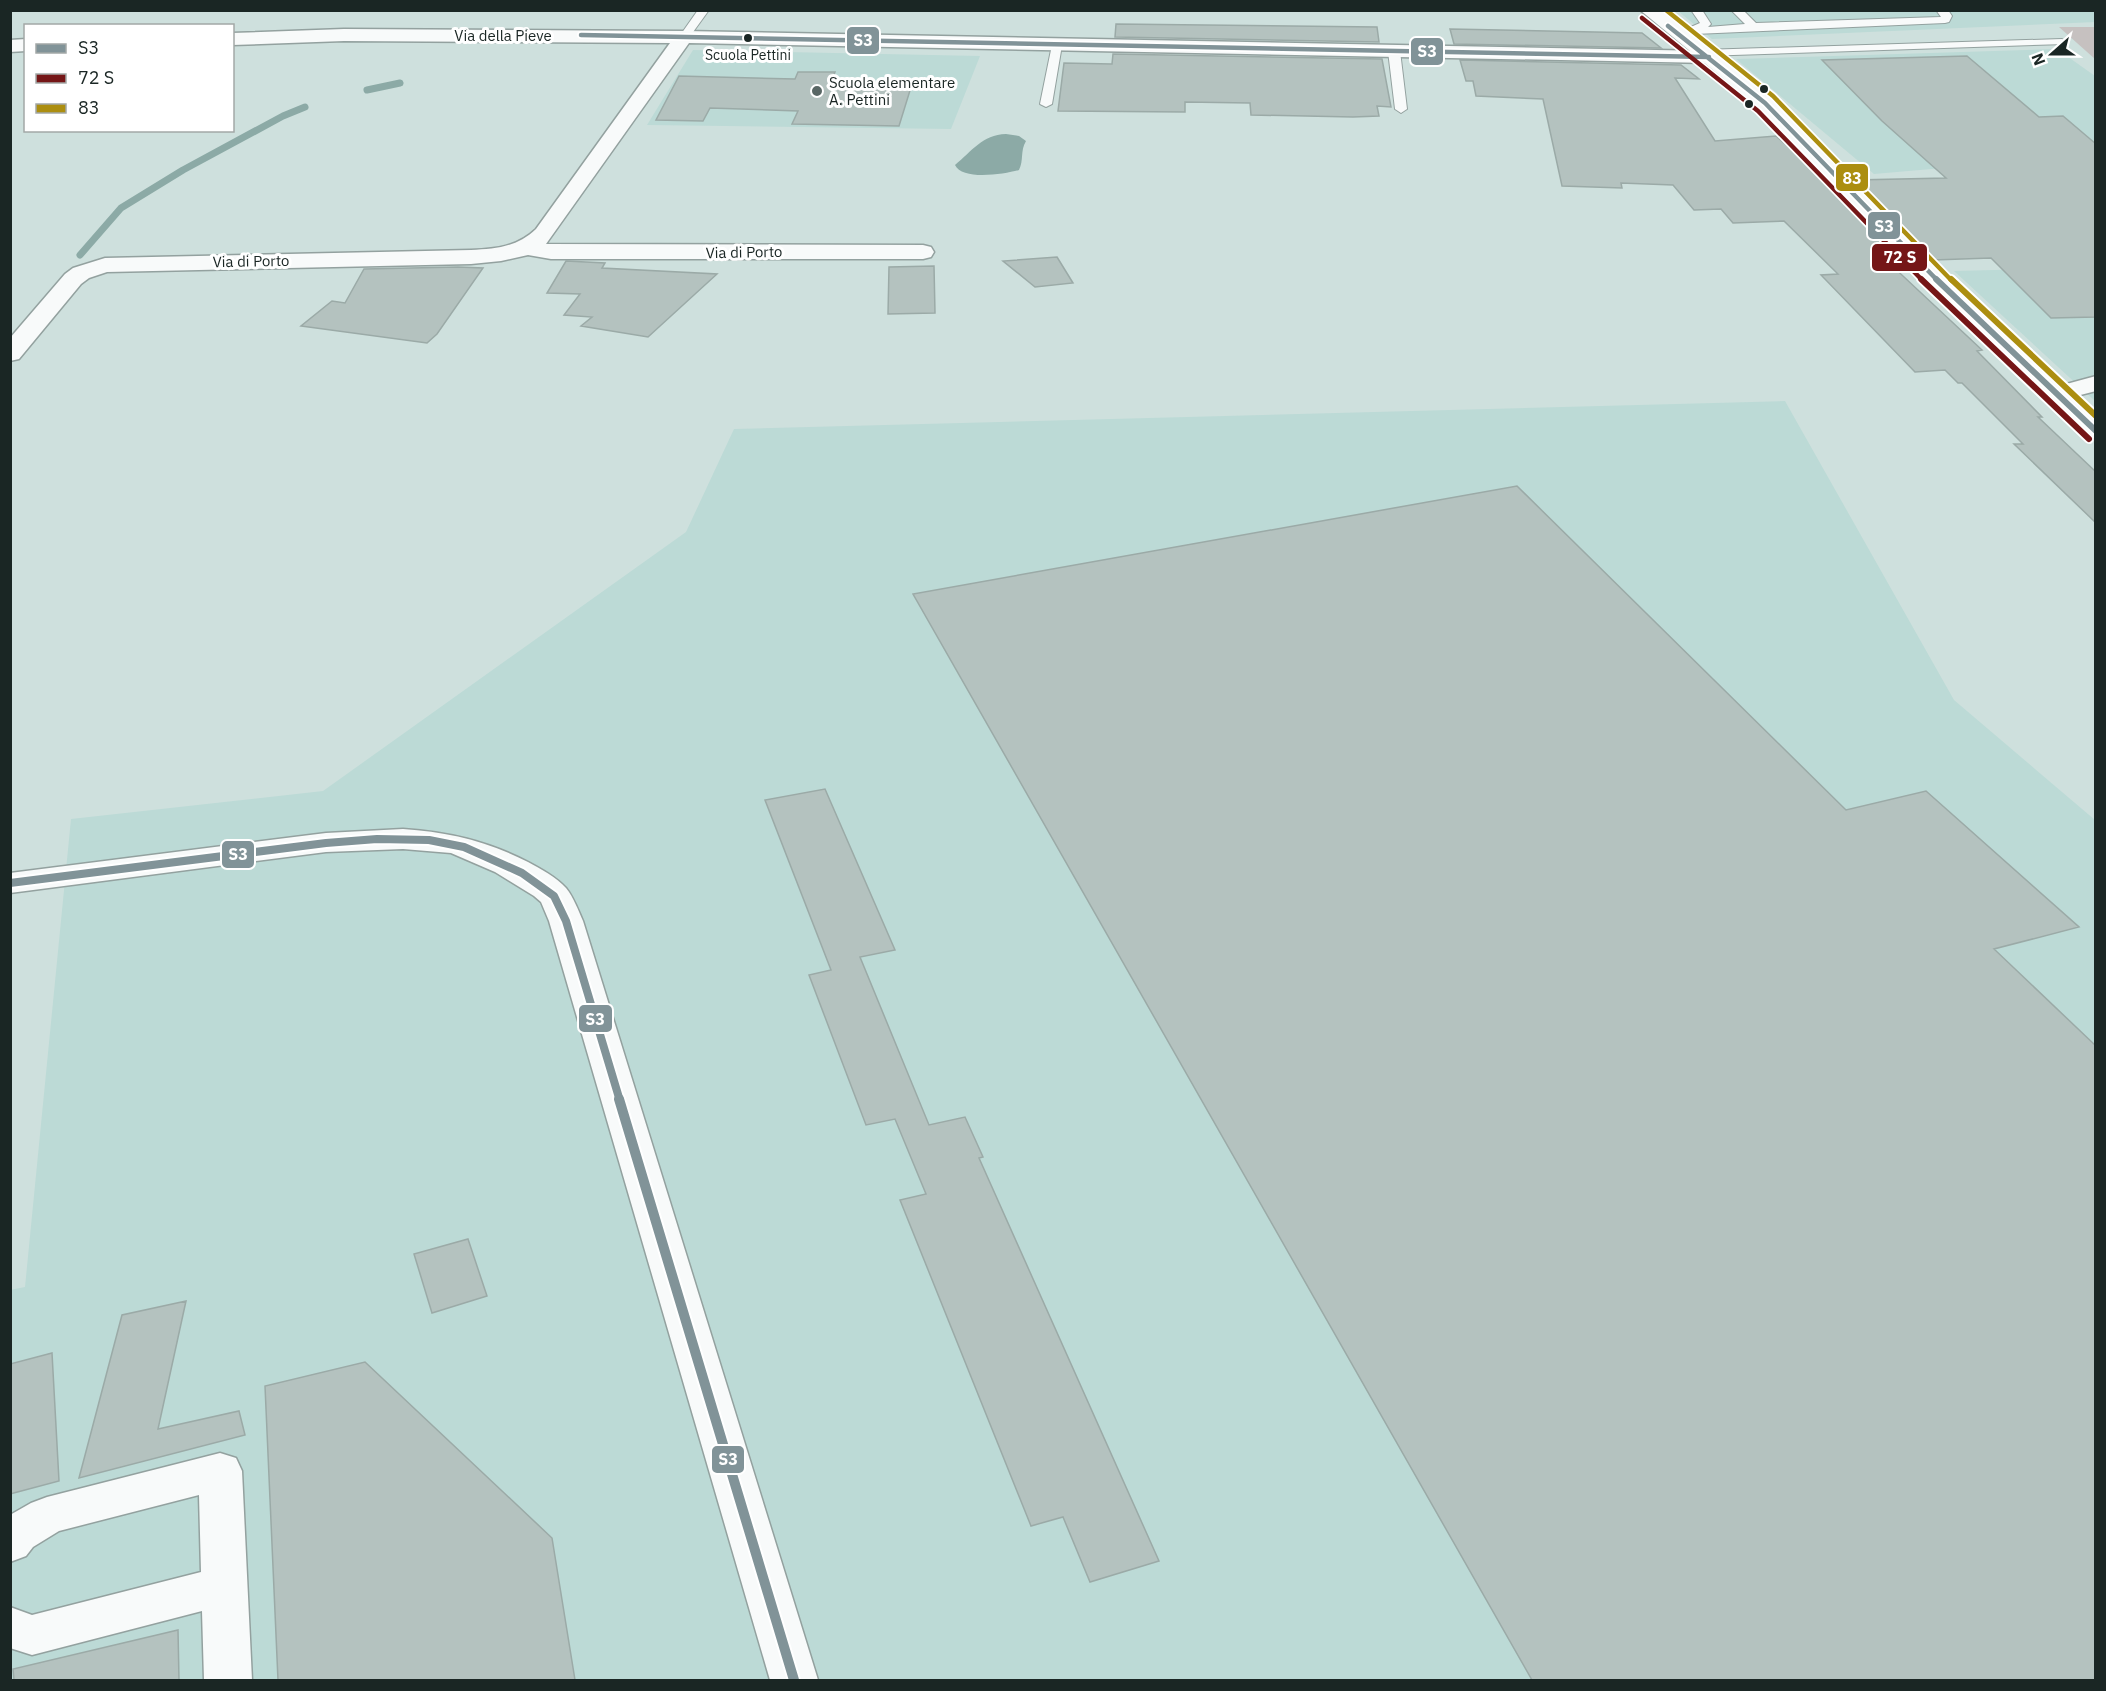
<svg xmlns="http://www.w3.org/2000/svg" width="2106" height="1691" font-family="'IBM Plex Sans',sans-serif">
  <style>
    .built { fill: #bcdad6 }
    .green { fill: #c6c1c0 }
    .water { fill: #8caaa6 }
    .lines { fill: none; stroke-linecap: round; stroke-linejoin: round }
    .stream { stroke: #8caaa6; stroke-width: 7 }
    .building { fill: #b4c2bf; stroke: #9baaa7; stroke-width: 1.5 }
    .lane-casing { stroke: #93a19f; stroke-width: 2 }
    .street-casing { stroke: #93a19f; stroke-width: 3 }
    .secondary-casing { stroke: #93a19f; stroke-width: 3 }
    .lane { fill: #f8fafa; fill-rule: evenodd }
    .street { fill: #f8fafa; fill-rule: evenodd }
    .secondary { fill: #f8fafa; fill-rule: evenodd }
    .bus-1-far3-casing { stroke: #fff; stroke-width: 8 }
    .bus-1-far2-casing { stroke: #fff; stroke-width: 10 }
    .bus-1-far1-casing { stroke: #fff; stroke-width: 12 }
    .bus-1-casing { stroke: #fff; stroke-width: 14 }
    .bus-2-far1-casing { stroke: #fff; stroke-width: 8 }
    .bus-2-casing { stroke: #fff; stroke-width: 10 }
    .bus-3-far1-casing { stroke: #fff; stroke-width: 8 }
    .bus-3-casing { stroke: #fff; stroke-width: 10 }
    .bus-1-far3 { stroke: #819398; stroke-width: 4.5 }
    .bus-1-far2 { stroke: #819398; stroke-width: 6 }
    .bus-1-far1 { stroke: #819398; stroke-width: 8 }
    .bus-1 { stroke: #819398; stroke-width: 10 }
    .bus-2-far1 { stroke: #751617; stroke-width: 4.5 }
    .bus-2 { stroke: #751617; stroke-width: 6 }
    .bus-3-far1 { stroke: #ac8e10; stroke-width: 4.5 }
    .bus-3 { stroke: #ac8e10; stroke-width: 6 }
    .bus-dot { fill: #1a2624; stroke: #fff; stroke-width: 2 }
    .poi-dot { fill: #596765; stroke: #fff; stroke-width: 2 }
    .labels { text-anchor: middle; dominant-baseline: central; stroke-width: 6; stroke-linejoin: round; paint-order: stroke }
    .far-bus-label { font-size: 14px; fill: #1a2624; stroke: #fff }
    .far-street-label { font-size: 15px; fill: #1a2624; stroke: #fff }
    .far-poi-label { font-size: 15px; fill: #1a2624; stroke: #fff; text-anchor: start }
    .line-badge { stroke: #fff; stroke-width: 2 }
    .badge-label { font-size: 16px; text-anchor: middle; font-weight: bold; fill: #fff }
  </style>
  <rect width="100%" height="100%" fill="#cee0dd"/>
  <path class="built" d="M2095,10L2096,22L1712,39L1678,11Z
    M2057,49L2095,76V401L1954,271L2069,268L1943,168L1874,174L1736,59Z
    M693,50L980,56L951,129L647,125Z
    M1785,401L1954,700L2095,820V1680H11L10,1290L25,1287L71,819L323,791L686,532L734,429Z"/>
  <path class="green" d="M2059,27H2095V59Z"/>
  <path class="water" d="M1006,134L1019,136L1026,141C1020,151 1024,160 1019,170C1005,174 962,181 955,165C972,151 982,135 1006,134Z"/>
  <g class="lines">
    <path class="stream" d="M367,90L400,83
      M80,255L121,208L183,170L283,116L305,107"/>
  </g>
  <path class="building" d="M1116,24L1377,27L1379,42L1115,37Z
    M1450,29L1642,33L1661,48L1454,44Z
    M1113,54L1382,59L1391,107L1377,106L1379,116L1353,117L1251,115L1250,103L1185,102V112L1058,111L1064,63L1112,64Z
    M1967,56L2039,117L2063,116L2096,144V317L2051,318L1991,258L1933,260L1855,180L1946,178L1882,121L1822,60Z
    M1460,60L1681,65L1699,79L1675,78L1715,141L1776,136L1820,174L1903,261L1888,262L1982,350L1977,351L2042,417H2038L2096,472V523L2014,444H2023L1962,383H1958L1945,370L1915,372L1821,275L1838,274L1784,221L1733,223L1721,209L1694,210L1673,185L1621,183L1622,188L1562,186L1543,99L1476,96L1473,81H1466Z
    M798,72H835L831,82L912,84L899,126L792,124L798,111L710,108L703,121L656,120L679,76L795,79Z
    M1057,257L1073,283L1035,287L1003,261Z
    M566,261L605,263L602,268L717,274L648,337L581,326L592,317L564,315L580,294L547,293Z
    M934,266L935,313L888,314L889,267Z
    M458,267L483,268L437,334L427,343L301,326L332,301L345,303L364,269Z
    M1517,486L1846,810L1926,791L2079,927L1994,949L2096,1046V1680H1532L913,594Z
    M825,789L895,950L860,957L929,1125L965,1117L983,1157L979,1158L1159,1561L1090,1582L1063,1517L1031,1526L900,1200L926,1194L895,1119L866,1125L809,975L831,970L765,800Z
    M468,1239L487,1296L432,1313L414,1254Z
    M186,1301L158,1429L239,1411L245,1435L79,1478L122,1315Z
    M52,1353L59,1481L10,1494V1364Z
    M365,1362L552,1538L575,1680H278L265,1386Z
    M178,1630L179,1680H14L13,1669Z"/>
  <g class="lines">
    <defs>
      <path id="lane" d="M698,10H709L688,39H680L679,37Z
        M1691,10H1702L1711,24L1708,27L1745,24L1731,10H1743L1756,23L1941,17L1936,10H1948L1952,16L1949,22L1945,23L1672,35V31L1686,29L1700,23Z
        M2062,39L2067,42L2066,44L1702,56L1696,53L1702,50Z
        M1057,42L1062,45L1052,104L1046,107L1040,104L1052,45Z
        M1394,48L1400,51L1407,109L1401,113L1395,109L1388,51Z"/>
      <path id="street" d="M344,29L684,31L1709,51L1716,53L1718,57L1716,61L1709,63L689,43L546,244L923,245L931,247L934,252L931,257L923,259H551L528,255L501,261L471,264L107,272L89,278L81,284L19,359L10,361V338L65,274L73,268L105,258L471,250C496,249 517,247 536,229L670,43L344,41L232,45V33Z
        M26,39V51L10,52V40Z
        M2096,376V391L2057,401L2048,399L2045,394L2048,389Z
        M403,829C448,832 487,841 528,862C541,869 556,877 566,888C574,898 578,910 583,921L818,1680H770L549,921L541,902L534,896L495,872L451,853L403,849L326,852L10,893V873L326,833Z
        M220,1453L236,1458L242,1471L252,1680H204L202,1611L32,1655L10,1648V1607L32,1615L201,1572L199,1495L59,1531L33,1547L26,1556L10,1562V1515L31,1503L47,1497Z"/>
      <path id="secondary" d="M1640,10H1661L1772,99L1940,270L2096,417V439L2087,436L1924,280L1758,107Z"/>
    </defs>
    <use href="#lane" class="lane-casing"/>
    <use href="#street" class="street-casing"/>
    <use href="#secondary" class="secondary-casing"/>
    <use href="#lane" class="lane"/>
    <use href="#street" class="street"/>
    <use href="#secondary" class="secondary"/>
    <defs>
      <path id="bus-1-far3" d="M1668,26L1765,103L1938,281
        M581,35L1709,57"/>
      <path id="bus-1-far2" d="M1936,279L2096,431"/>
      <path id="bus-1-far1" d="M10,883L326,843L377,839L429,840L464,847L522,873L554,896L566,921L620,1101"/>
      <path id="bus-1" d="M619,1099L794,1680"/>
      <path id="bus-2-far1" d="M1642,18L1758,111L1923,281"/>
      <path id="bus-2" d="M1921,279L2089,439"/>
      <path id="bus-3-far1" d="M1666,10L1773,96L1952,281"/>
      <path id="bus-3" d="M1951,279L2096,416"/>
    </defs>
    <use href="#bus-1-far3" class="bus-1-far3-casing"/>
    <use href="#bus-1-far2" class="bus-1-far2-casing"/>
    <use href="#bus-1-far1" class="bus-1-far1-casing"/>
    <use href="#bus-1" class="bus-1-casing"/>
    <use href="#bus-2-far1" class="bus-2-far1-casing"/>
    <use href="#bus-2" class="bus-2-casing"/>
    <use href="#bus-3-far1" class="bus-3-far1-casing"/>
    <use href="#bus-3" class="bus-3-casing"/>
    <use href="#bus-1-far3" class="bus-1-far3"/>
    <use href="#bus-1-far2" class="bus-1-far2"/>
    <use href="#bus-1-far1" class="bus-1-far1"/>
    <use href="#bus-1" class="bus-1"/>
    <use href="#bus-2-far1" class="bus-2-far1"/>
    <use href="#bus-2" class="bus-2"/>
    <use href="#bus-3-far1" class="bus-3-far1"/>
    <use href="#bus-3" class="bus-3"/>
  </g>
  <g class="bus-dot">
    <circle cx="748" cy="38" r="5"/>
    <circle cx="1764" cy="89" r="5"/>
    <circle cx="1749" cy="104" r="5"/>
  </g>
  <circle class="poi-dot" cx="817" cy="91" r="6"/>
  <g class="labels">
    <g class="far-bus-label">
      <text x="748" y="55">Scuola Pettini</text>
    </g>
    <g class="far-street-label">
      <text x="503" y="35">Via della Pieve</text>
      <text transform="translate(744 252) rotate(-1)">Via di Porto</text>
      <text transform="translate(251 261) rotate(-1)">Via di Porto</text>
    </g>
    <g class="far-poi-label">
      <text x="829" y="82">Scuola elementare<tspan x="829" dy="17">A. Pettini</tspan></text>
    </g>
  </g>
  <g class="line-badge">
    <rect x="846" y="26" width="34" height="29" rx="6" fill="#819398"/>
    <rect x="1410" y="37" width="34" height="29" rx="6" fill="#819398"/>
    <rect x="1835" y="163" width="34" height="29" rx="6" fill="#ac8e10"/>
    <rect x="1867" y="211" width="34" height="29" rx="6" fill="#819398"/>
    <rect x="1871" y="243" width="57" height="29" rx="6" fill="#751617"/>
    <rect x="221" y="840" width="34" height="29" rx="6" fill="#819398"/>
    <rect x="578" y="1004" width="35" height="29" rx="6" fill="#819398"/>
    <rect x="711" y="1445" width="34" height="29" rx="6" fill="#819398"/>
  </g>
  <g class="badge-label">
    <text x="863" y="46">S3</text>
    <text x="1427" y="57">S3</text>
    <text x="1852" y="184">83</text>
    <text x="1884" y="232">S3</text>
    <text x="1900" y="263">72 S</text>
    <text x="238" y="860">S3</text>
    <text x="595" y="1025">S3</text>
    <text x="728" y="1465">S3</text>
  </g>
  <rect width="2106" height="1691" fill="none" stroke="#1a2624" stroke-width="24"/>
  <rect x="24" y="24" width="210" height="108" fill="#ffffff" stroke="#a3a8a7" stroke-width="1.5"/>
  <rect x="36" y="44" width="30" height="9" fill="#819398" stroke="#a3a8a7" stroke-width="1.5"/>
  <text x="78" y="54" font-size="18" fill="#1a2624">S3</text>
  <rect x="36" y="74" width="30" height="9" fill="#751617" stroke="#a3a8a7" stroke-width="1.5"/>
  <text x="78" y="84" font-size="18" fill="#1a2624">72 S</text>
  <rect x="36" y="104" width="30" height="9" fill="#ac8e10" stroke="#a3a8a7" stroke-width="1.5"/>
  <text x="78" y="114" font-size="18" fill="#1a2624">83</text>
  <g transform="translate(2052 54) rotate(249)" stroke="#ffffff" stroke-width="4.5" paint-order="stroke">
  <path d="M0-4.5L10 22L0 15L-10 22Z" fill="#1a2624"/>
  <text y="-9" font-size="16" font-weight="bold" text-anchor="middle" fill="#1a2624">N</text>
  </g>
</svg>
